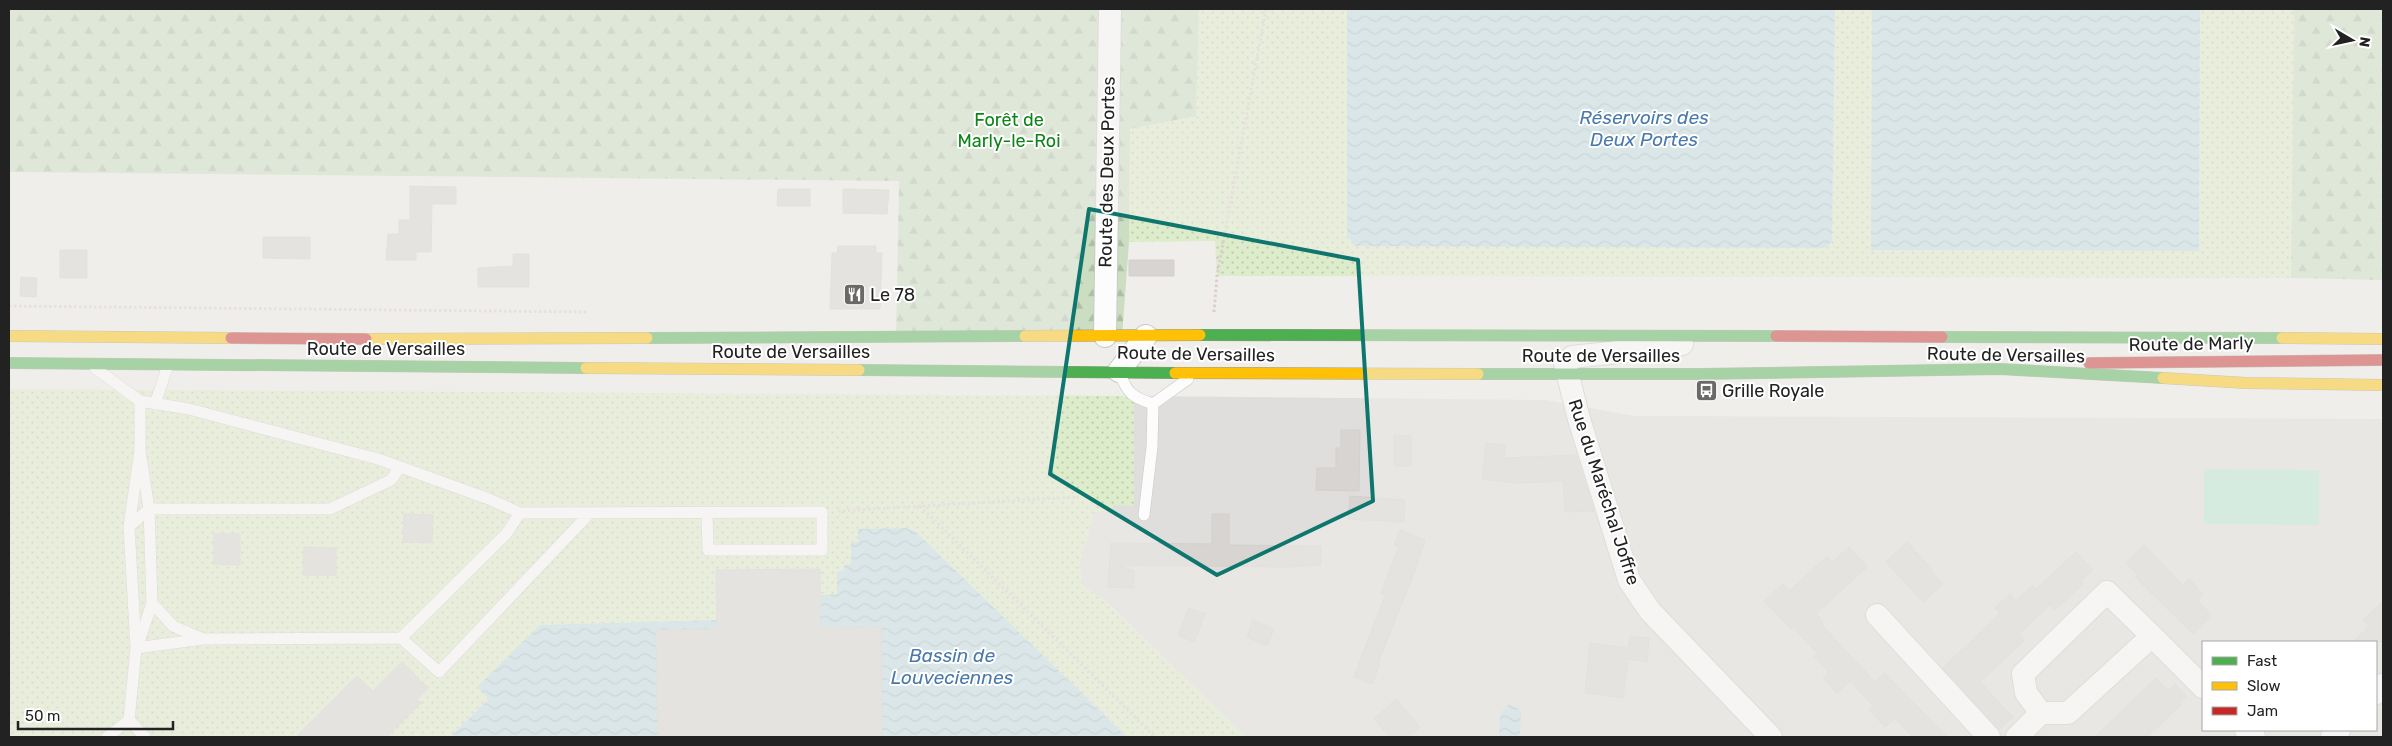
<svg xmlns="http://www.w3.org/2000/svg" width="2392" height="746" font-family="Rubik,sans-serif">
  <style>
    .residential { fill: #dfdedc; fill-rule: evenodd }
    .grass { fill: url(#grass-dots) }
    .forest { fill: url(#forest-firs) }
    .pitch { fill: #b7e6d2 }
    .water { fill: url(#water-waves) }
    .building { fill: #d7d4d2; stroke: #d3d0cc }
    .lines { fill: none; stroke-linecap: round; stroke-linejoin: round }
    .lane-casing { stroke: #c9c8c7; stroke-width: 12 }
    .street-casing { stroke: #c9c8c7; stroke-width: 24 }
    .fast-casing { stroke: #999a82; stroke-width: 12 }
    .slow-casing { stroke: #999a82; stroke-width: 12 }
    .jam-casing { stroke: #999a82; stroke-width: 12 }
    .path { stroke: #dccecd; stroke-width: 3; stroke-dasharray: 2.5 2.5; stroke-linecap: butt }
    .lane { stroke: #fdfcfc; stroke-width: 11 }
    .street { stroke: #fdfcfc; stroke-width: 22 }
    .fast { stroke: #4caf50; stroke-width: 11 }
    .slow { stroke: #ffc107; stroke-width: 11 }
    .jam { stroke: #c62828; stroke-width: 11 }
    .marked { fill: none; stroke: #0f766e; stroke-width: 4; stroke-linejoin: round }
    .labels { text-anchor: middle; dominant-baseline: central; stroke-width: 4; stroke-linejoin: round; paint-order: stroke }
    .park-label { font-size: 18px; fill: #0c8416; stroke: #fff }
    .street-label { font-size: 18px; fill: #222; stroke: #fff }
    .poi-label { font-size: 18px; fill: #222; stroke: #fff; text-anchor: start }
    .water-label { font-size: 19px; font-style: italic; fill: #4a7aab; stroke: #fff }
  </style>
  <defs>
    <pattern id="grass-dots" width="8" height="8" patternUnits="userSpaceOnUse" patternTransform="scale(1.25)"><rect width="8" height="8" fill="#ddeccb"/><path d="M2 2h.1M6 6h.1" fill="none" stroke="#bdcaae" stroke-width="1.8" stroke-linecap="round"/></pattern>
    <pattern id="forest-firs" width="22" height="20" patternUnits="userSpaceOnUse" patternTransform="scale(1.25)"><rect width="22" height="20" fill="#cbdec1"/><path d="M5 1l3.5 6h-7zM16 11l3.5 6h-7z" fill="#aebea6"/></pattern>
    <pattern id="water-waves" width="16" height="10" patternUnits="userSpaceOnUse" patternTransform="scale(1.25)"><rect width="16" height="10" fill="#bfdbe3"/><path d="M0 5q4-4 8 0t8 0" fill="none" stroke="#a4bcc2"/></pattern>
  </defs>
  <rect width="100%" height="100%" fill="#f0eeeb"/>
  <path class="residential" d="M1134,396L1546,400L1635,416L2383,419V737H1245L1109,604L1083,585L1079,566L1094,511L1112,512V505H1134ZM2203,642H2376V730H2203Z"/>
  <path class="grass" d="M1199,9H1347V235L1824,248L1832,242L1835,9H1872L1871,250L2199,251L2200,9H2294L2291,278L1217,276L1215,241L1129,242L1130,129L1196,116Z
    M9,389L1134,396V506L1113,505V512H1094L1079,566L1083,585L1108,604L1246,737H1127L916,532L852,543L851,564L844,571L837,572V594L820,595V601L790,628L881,627L882,737H658L656,630L718,620L540,625L477,687L489,699L450,737H420L418,734L415,737H9Z"/>
  <path class="forest" d="M9,9H1199L1196,116L1130,129L1129,242L1122,336L896,337L899,181L9,172Z
    M2294,9H2383V280L2291,278Z"/>
  <path class="pitch" d="M2204,469L2319,470V525L2204,524Z"/>
  <path class="water" d="M1347,9H1835L1832,242L1824,248L1355,246L1347,235Z
    M1872,9H2200L2199,251L1871,250Z
    M906,528L916,532L1127,737H882L881,627L790,628L811,601H820V595L837,594V572L844,571V565L851,564V543L858,542V529Z
    M717,620L748,628L656,630L658,737H450L489,699L477,687L540,625Z
    M1507,705H1511L1521,710L1520,737H1499L1500,715Z"/>
  <path class="building" d="M410,186L456,187V204H432L431,252H416V260H386L388,234H399V220H410Z
    M778,189H810V206H777Z
    M843,189L889,190L887,214L843,213Z
    M263,237H310V259L263,258Z
    M838,246H876V253H882L880,309H830L832,253H837Z
    M60,250H87V278H60Z
    M513,254H529V287H478V268L513,266Z
    M1129,260H1174V276H1129Z
    M21,277L37,278L36,297L20,296Z
    M1341,430H1360L1359,491L1316,490L1317,468H1336V448H1341Z
    M1394,435L1411,436V466H1394Z
    M1486,443L1506,445L1504,458L1576,455L1594,511L1565,512L1563,481L1518,483L1482,479Z
    M1350,496L1405,500L1404,522L1348,519Z
    M404,514L433,515L432,543L403,542Z
    M1212,514H1229V545L1321,546V565L1288,567L1119,565L1134,571V588L1108,587L1111,543L1212,544Z
    M1400,530L1425,540L1415,571L1378,663L1380,664L1372,684L1354,677L1385,595L1381,593L1399,547L1394,545Z
    M214,534H240V565L214,564Z
    M1907,542L1933,570L1931,572L1943,584L1923,602L1886,562Z
    M2144,545L2183,585L2189,579L2203,594L2197,600L2212,616L2193,634L2135,577L2138,575L2126,563Z
    M304,547L336,548V575H303Z
    M1849,547L1867,567L1816,614L1823,622L1821,624L1875,682L1885,673L1947,737H1912L1895,718L1885,727L1869,710L1873,706L1850,681L1837,693L1823,678L1829,672L1814,656L1817,653L1793,627L1791,629L1764,601L1783,584L1789,591L1827,556L1833,562Z
    M2076,552L2093,570L2081,581L2083,584L2055,610L2050,605L2034,620L2019,634L2025,640L1980,682L2013,717L1999,729L1943,668L2000,613L1995,608L2010,594L2016,601L2032,586L2036,589Z
    M820,569V628L881,627L882,737H658L656,630L717,629L716,570Z
    M2383,601V642H2353L2369,626L2363,620Z
    M1189,608L1205,614L1194,642L1178,635Z
    M1253,620L1274,629L1267,646L1247,637Z
    M1630,636L1649,638L1647,662L1628,659L1623,698L1585,693L1590,643L1628,648Z
    M402,662L428,688L417,699L421,703L387,737H296L357,676L373,691Z
    M2156,678L2168,691L2175,684L2186,696L2179,703L2181,705L2147,737H2095Z
    M1396,699L1420,727L1408,737H1390L1374,719Z"/>
  <g class="lines">
    <defs>
      <path id="lane" d="M95,368L140,401L189,409L378,459L489,499L520,513L822,512V550H708L707,512
        M1120,373C1127,393 1132,397 1153,404
        M155,404L168,365
        M1153,404L1188,379
        M1144,515L1152,447L1153,404
        M129,527L149,509H330L391,480L400,467
        M152,603L173,626L201,638
        M401,638L439,672L590,513
        M139,642L152,603L149,509L140,450V401
        M136,648L203,639L401,638L506,534L520,513
        M129,720L145,737
        M107,737L129,720L136,648L129,527L140,450"/>
      <path id="street" d="M1105,336L1110,9
        M1682,344L1674,346L1572,357L1565,364L1579,419L1629,580L1650,611L1771,737
        M1119,371L1146,336
        M1877,615L1989,737
        M2152,636L2203,687
        M2376,693L2383,685
        M2246,730L2254,737
        M2017,737L2041,713H2068L2152,636L2107,592L2023,674L2026,693L2041,713
        M2332,737L2339,730"/>
      <path id="fast" d="M1200,335L1776,336
        M1942,337L2282,338
        M647,338L1025,336
        M9,363L586,368
        M859,370L1175,373
        M1478,374H1699L2000,369L2163,378"/>
      <path id="slow" d="M9,336L231,338
        M1025,336L1200,335
        M2282,338L2383,339
        M366,339L647,338
        M586,368L859,370
        M1175,373L1478,374
        M2163,378L2246,383L2383,385"/>
      <path id="jam" d="M1776,336L1942,337
        M231,338L366,339
        M2089,363L2383,360"/>
    </defs>
    <use href="#lane" class="lane-casing"/>
    <use href="#street" class="street-casing"/>
    <use href="#fast" class="fast-casing"/>
    <use href="#slow" class="slow-casing"/>
    <use href="#jam" class="jam-casing"/>
    <path class="path" d="M9,306L588,312
      M1214,312L1217,276L1266,9
      M920,506L1155,737
      M838,511L1078,497"/>
    <use href="#lane" class="lane"/>
    <use href="#street" class="street"/>
    <use href="#fast" class="fast"/>
    <use href="#slow" class="slow"/>
    <use href="#jam" class="jam"/>
  </g>
  <path d="M0 0H2392V746H0ZM1089,209L1358,260L1373,501L1217,575L1050,474Z" fill="#f0eeeb" fill-opacity=".55" fill-rule="evenodd"/>
  <path class="marked" d="M1089,209L1358,260L1373,501L1217,575L1050,474Z"/>
  <defs>
    <symbol id="restaurant-square" viewBox="-11 -11 22 22"><rect x="-9" y="-9" width="18" height="18" rx="4" fill="#6a6968" stroke="#fff"/><path d="M-5-6h1v4h1v-4h1v4h1v-4h1v5L-1.5 .5V6h-2V.5L-5-1ZM5-6V6H3V1.5H1.5Q1.5-4 5-6Z" fill="#fff"/></symbol>
    <symbol id="bus-square" viewBox="-11 -11 22 22"><rect x="-9" y="-9" width="18" height="18" rx="4" fill="#6a6968" stroke="#fff"/><path d="M-5-6H5V4H4V6H2V4H-2V6H-4V4H-5ZM-3.5-4V0h7V-4ZM-3.5 1.2v1.5H-2V1.2ZM2 1.2v1.5H3.5V1.2Z" fill="#fff"/></symbol>
  </defs>
  <g fill-rule="evenodd">
    <use href="#restaurant-square" x="842" y="282" width="25" height="25"/>
    <use href="#bus-square" x="1694" y="378" width="25" height="25"/>
  </g>
  <g class="labels">
    <g class="park-label">
      <text x="1009" y="120">Forêt de<tspan x="1009" dy="21">Marly-le-Roi</tspan></text>
    </g>
    <g class="street-label">
      <text transform="translate(1107 172) rotate(-89)">Route des Deux Portes</text>
      <text transform="translate(2191 344) rotate(-1)">Route de Marly</text>
      <text x="386" y="349">Route de Versailles</text>
      <text x="791" y="352">Route de Versailles</text>
      <text transform="translate(1196 354) rotate(1)">Route de Versailles</text>
      <text transform="translate(2006 355) rotate(1)">Route de Versailles</text>
      <text x="1601" y="356">Route de Versailles</text>
      <text transform="translate(1604 492) rotate(72)">Rue du Maréchal Joffre</text>
    </g>
    <g class="poi-label">
      <text x="870" y="295">Le 78</text>
      <text x="1722" y="391">Grille Royale</text>
    </g>
    <g class="water-label">
      <text x="1644" y="117">Réservoirs des<tspan x="1644" dy="22">Deux Portes</tspan></text>
      <text x="952" y="655">Bassin de<tspan x="952" dy="22">Louveciennes</tspan></text>
    </g>
  </g>
  <rect width="2392" height="746" fill="none" stroke="#222222" stroke-width="20"/>
  <rect x="2202" y="641" width="175" height="90" fill="#ffffff" stroke="#a7a7a7"/>
  <rect x="2212" y="657" width="25" height="8" fill="#4caf50" stroke="#a7a7a7"/>
  <text x="2247" y="666" font-size="15" fill="#222222">Fast</text>
  <rect x="2212" y="682" width="25" height="8" fill="#ffc107" stroke="#a7a7a7"/>
  <text x="2247" y="691" font-size="15" fill="#222222">Slow</text>
  <rect x="2212" y="707" width="25" height="8" fill="#c62828" stroke="#a7a7a7"/>
  <text x="2247" y="716" font-size="15" fill="#222222">Jam</text>
  <g transform="translate(2352 40) rotate(99)" stroke="#ffffff" stroke-width="4" paint-order="stroke">
  <path d="M0-4L9 19L0 12L-9 19Z" fill="#222222"/>
  <text y="-8" font-size="14" font-weight="bold" text-anchor="middle" fill="#222222">N</text>
  </g>
  <path d="M18 721v8h155v-8" fill="none" stroke="#222222" stroke-width="2.5"/>
  <text x="25" y="721" font-size="15" fill="#222222" stroke="#ffffff" stroke-width="4" paint-order="stroke">50 m</text>
</svg>
